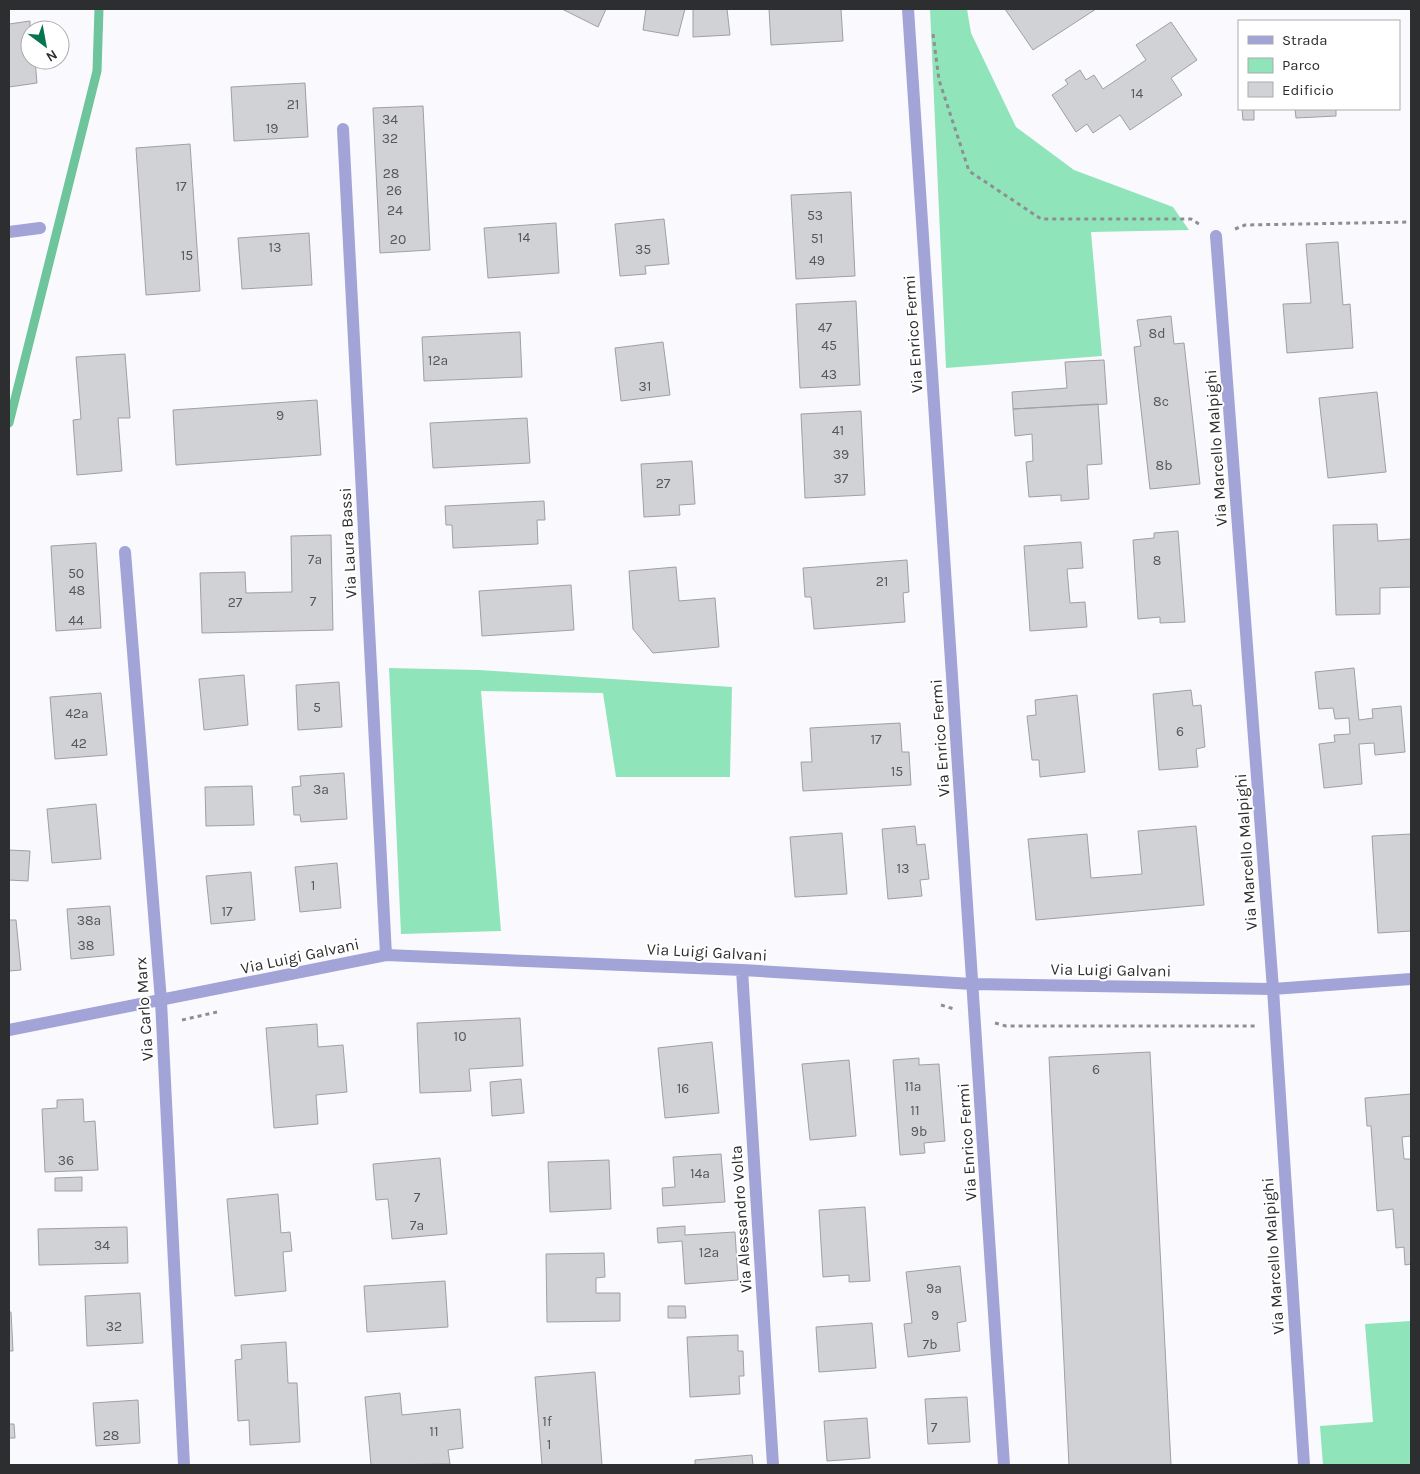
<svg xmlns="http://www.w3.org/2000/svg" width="1420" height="1474" font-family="Karla,sans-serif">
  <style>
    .green { fill: #90e4ba }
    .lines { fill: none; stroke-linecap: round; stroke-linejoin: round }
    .stream { stroke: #6ec49b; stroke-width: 9 }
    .building { fill: #d1d2d5; stroke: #a0a0a4 }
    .path { stroke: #8e8f91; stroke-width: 3; stroke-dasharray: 4 4; stroke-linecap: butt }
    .minor { stroke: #a2a4d7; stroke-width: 12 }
    .labels { text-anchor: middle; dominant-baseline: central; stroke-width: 4; stroke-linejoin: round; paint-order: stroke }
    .number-label { font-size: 14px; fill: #565758 }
    .street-label { font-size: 16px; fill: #2d2e2f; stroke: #fff }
  </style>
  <rect width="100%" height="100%" fill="#fafafe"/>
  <path class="green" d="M930,9H967L971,33L1016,127L1074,170L1173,207L1189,230L1091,232L1102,356L946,368Z
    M389,668L479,670L732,687L730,777H616L603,693L481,691L501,931L401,934Z
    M1411,1321V1465H1323L1320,1426L1373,1422L1365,1324Z"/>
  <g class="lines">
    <path class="stream" d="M9,423L97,71L99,9"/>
  </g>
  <path class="building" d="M562,9H606L598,27Z
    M646,9H685L678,36L643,30Z
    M693,9H727L730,35L693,37Z
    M769,9H841L843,41L771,45Z
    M1005,9H1096L1033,50Z
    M30,21V60H35L37,83L9,87V24Z
    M1171,22L1197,60L1171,78L1182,95L1130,130L1120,115L1093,133L1087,124L1076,132L1052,95L1068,84L1065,80L1080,70L1086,80L1094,75L1103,89L1146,60L1136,45Z
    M305,83L308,137L234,141L231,87Z
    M423,106L430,250L380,253L373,108Z
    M1242,109H1254V120H1243Z
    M1295,109H1336V116L1296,118Z
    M190,144L200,291L146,295L136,148Z
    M851,192L855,276L796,279L791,195Z
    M664,219L669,264L645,266L646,274L620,276L615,224Z
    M556,223L559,273L488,278L484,228Z
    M309,233L312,285L242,289L238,238Z
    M1338,242L1343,305L1350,304L1353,348L1287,353L1283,304L1311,303L1306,244Z
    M856,301L860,385L800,388L796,304Z
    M1171,316L1174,344L1184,343L1200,484L1150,489L1134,347L1141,346L1137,320Z
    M520,332L522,377L424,381L422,337Z
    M663,342L670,395L621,401L615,348Z
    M125,354L130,418H118L122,471L77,475L73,420L81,419L76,357Z
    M1104,360L1107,404L1013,409L1012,392L1067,388L1065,362Z
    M1377,392L1386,472L1328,478L1319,398Z
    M317,400L321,455L176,465L173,410Z
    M1098,404L1102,464L1087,465L1089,499L1061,501V495L1029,497L1026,462L1033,461L1032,434L1015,436L1013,409Z
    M861,411L865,495L805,498L801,414Z
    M527,418L530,463L433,468L430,423Z
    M692,461L695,504L679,505L680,515L644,517L641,464Z
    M544,501L545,520H537L538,544L453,548L452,525H446L445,506Z
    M1377,524L1378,541L1411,539V587L1380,588V614L1336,615L1333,525Z
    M1178,531L1185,622L1160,623V617L1138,619L1133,540L1154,538V533Z
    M331,535L333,630L202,633L200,573L245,572L246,593L292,592L291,536Z
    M1081,542L1083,568L1067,569L1070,603L1085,602L1087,627L1030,631L1024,546Z
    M96,543L101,628L56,631L51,546Z
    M907,560L909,592L903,593L905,622L814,629L811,597H805L803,568Z
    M676,567L679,601L715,598L719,647L653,653L633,629L629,571Z
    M571,585L574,630L482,636L479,591Z
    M1354,668L1359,720L1373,718L1372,709L1401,706L1405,752L1375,755L1374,743L1359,744L1362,784L1324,788L1319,744L1335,742L1334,735L1350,734L1349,718L1335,719L1333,708L1319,709L1315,672Z
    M244,675L248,725L204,730L199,679Z
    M339,682L342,727L298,730L296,685Z
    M1191,690L1193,706L1201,705L1205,747L1196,749L1198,767L1159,770L1153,694Z
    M101,693L107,755L55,759L50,697Z
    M1077,695L1085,772L1040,777L1039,760H1032L1027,716L1036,715L1035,700Z
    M900,723L902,752H909L911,785L803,791L801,762H812L810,728Z
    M344,773L347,819L301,822L300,815H294L292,787L301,786L300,776Z
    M252,786L254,825L206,826L205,787Z
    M96,804L101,859L52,863L47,809Z
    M915,826L917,845L925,844L929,879L920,880L922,896L888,899L882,829Z
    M1196,826L1204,905L1036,920L1028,839L1087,834L1091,878L1142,874L1138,831Z
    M842,833L847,894L795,897L790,837Z
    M1411,834V931L1378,933L1372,836Z
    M9,850L30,851L28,881L9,880Z
    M337,863L341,908L300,912L295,867Z
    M251,872L255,920L211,924L206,876Z
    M110,906L114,955L71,959L67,909Z
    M9,920H16L21,970L9,971Z
    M520,1018L523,1066L469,1069L471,1091L420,1093L417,1023Z
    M317,1024L318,1047L343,1045L347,1092L316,1095L318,1124L274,1128L266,1028Z
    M712,1042L719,1113L665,1118L658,1048Z
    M1150,1052L1171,1465H1069L1049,1057Z
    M919,1058V1065L939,1064L945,1141L924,1143L925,1153L900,1155L893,1060Z
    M849,1060L856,1136L810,1140L802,1064Z
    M521,1079L524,1113L492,1116L490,1082Z
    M1411,1094V1136L1402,1137L1404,1159H1411V1264L1405,1265L1404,1247L1396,1248L1393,1209L1377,1211L1371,1126H1367L1365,1098Z
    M83,1099L84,1122L95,1121L98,1170L45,1172L42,1109L57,1108V1100Z
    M721,1154L725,1202L663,1206L662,1188L675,1187L673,1157Z
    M440,1158L447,1234L392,1239L388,1199L376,1200L373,1164Z
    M609,1160L611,1209L550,1212L548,1162Z
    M82,1177V1191H55V1178Z
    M278,1194L281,1233L290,1232L292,1251L283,1252L286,1291L235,1296L227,1199Z
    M865,1207L870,1281L849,1282V1275L823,1277L819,1210Z
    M685,1226V1235L735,1232L738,1280L685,1284L682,1241L658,1243L657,1228Z
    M127,1227L128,1263L39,1265L38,1229Z
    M604,1253L605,1277L596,1278V1293H620V1321L547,1322L546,1254Z
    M960,1266L966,1321L957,1323L960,1351L908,1357L904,1324L912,1323L906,1272Z
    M445,1281L448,1327L367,1332L364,1286Z
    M140,1293L143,1343L87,1346L85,1296Z
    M668,1306H685L686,1318H668Z
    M9,1312H11L13,1351H9Z
    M872,1323L876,1368L819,1372L816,1327Z
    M738,1335V1351H743L744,1376H739L740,1394L690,1397L687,1337Z
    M286,1342L288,1383H297L300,1442L250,1445L249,1420L238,1421L235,1360L242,1359L241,1345Z
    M595,1372L602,1465H542L535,1377Z
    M400,1393L402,1415L460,1409L463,1448L448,1450L450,1464L371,1465L365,1397Z
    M967,1397L970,1442L928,1444L925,1399Z
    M138,1400L140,1443L96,1446L93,1403Z
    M867,1418L870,1458L827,1461L824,1421Z
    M9,1424H14L15,1438H9Z
    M752,1455L753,1465H695V1460Z"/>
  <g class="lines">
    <path class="path" d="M933,34L939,80L969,171L1041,219H1191L1199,224
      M1235,229L1245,225L1411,222
      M941,1005L954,1009
      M182,1020L217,1012
      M995,1023L1006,1026H1256"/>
    <path class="minor" d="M908,9L1004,1465
      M343,129L386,955
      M9,232L40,228
      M1216,236L1273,989L1304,1465
      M125,552L161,1001L184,1465
      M742,970L773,1465
      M9,1030L386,955L742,970L972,984L1273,989L1411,979"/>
  </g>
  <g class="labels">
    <g class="number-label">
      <text x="1137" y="93">14</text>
      <text x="293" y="104">21</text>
      <text x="390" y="119">34</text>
      <text x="272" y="128">19</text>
      <text x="390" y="138">32</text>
      <text x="391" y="173">28</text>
      <text x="181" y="186">17</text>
      <text x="394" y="190">26</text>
      <text x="395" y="210">24</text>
      <text x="815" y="215">53</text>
      <text x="524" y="237">14</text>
      <text x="817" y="238">51</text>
      <text x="398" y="239">20</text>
      <text x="275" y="247">13</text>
      <text x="643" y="249">35</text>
      <text x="187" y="255">15</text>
      <text x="817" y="260">49</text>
      <text x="825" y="327">47</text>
      <text x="1157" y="333">8d</text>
      <text x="829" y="345">45</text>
      <text x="438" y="360">12a</text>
      <text x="829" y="374">43</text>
      <text x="645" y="386">31</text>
      <text x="1161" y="401">8c</text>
      <text x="280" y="415">9</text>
      <text x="838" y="430">41</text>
      <text x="841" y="454">39</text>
      <text x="1164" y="465">8b</text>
      <text x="841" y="478">37</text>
      <text x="663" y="483">27</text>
      <text x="315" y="559">7a</text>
      <text x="1157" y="560">8</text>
      <text x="76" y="573">50</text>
      <text x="882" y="581">21</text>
      <text x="77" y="590">48</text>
      <text x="313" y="601">7</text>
      <text x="235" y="602">27</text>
      <text x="76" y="620">44</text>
      <text x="317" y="707">5</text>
      <text x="77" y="713">42a</text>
      <text x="1180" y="731">6</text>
      <text x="876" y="739">17</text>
      <text x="79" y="743">42</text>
      <text x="897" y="771">15</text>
      <text x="321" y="789">3a</text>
      <text x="903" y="868">13</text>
      <text x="313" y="885">1</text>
      <text x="227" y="911">17</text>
      <text x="89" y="920">38a</text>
      <text x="86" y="945">38</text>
      <text x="460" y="1036">10</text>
      <text x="1096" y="1069">6</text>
      <text x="913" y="1086">11a</text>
      <text x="683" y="1088">16</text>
      <text x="915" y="1110">11</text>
      <text x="919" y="1131">9b</text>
      <text x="66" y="1160">36</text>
      <text x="700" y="1173">14a</text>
      <text x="417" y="1197">7</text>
      <text x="417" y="1225">7a</text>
      <text x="102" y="1245">34</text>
      <text x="709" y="1252">12a</text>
      <text x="934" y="1288">9a</text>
      <text x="935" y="1315">9</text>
      <text x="114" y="1326">32</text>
      <text x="930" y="1344">7b</text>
      <text x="547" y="1421">1f</text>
      <text x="934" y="1427">7</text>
      <text x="434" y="1431">11</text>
      <text x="111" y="1435">28</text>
      <text x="549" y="1444">1</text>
    </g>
    <g class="street-label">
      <text transform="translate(913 334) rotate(-94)">Via Enrico Fermi</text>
      <text transform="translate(1216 448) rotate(-94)">Via Marcello Malpighi</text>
      <text transform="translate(348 543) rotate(-93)">Via Laura Bassi</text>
      <text transform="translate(940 738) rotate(-94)">Via Enrico Fermi</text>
      <text transform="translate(1246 852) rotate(-94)">Via Marcello Malpighi</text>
      <text transform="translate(707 952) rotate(3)">Via Luigi Galvani</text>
      <text transform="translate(300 956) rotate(-12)">Via Luigi Galvani</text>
      <text transform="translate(1111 970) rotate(1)">Via Luigi Galvani</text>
      <text transform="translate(144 1009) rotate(-94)">Via Carlo Marx</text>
      <text transform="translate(967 1142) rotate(-94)">Via Enrico Fermi</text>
      <text transform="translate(741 1219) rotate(-94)">Via Alessandro Volta</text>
      <text transform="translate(1273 1256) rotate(-94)">Via Marcello Malpighi</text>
    </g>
  </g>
  <rect width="1420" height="1474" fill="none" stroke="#2d2e2f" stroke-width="20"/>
  <rect x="1238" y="20" width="162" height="90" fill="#ffffff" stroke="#ababac"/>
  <rect x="1248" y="36" width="25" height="8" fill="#a2a4d7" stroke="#ababac"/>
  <text x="1282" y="45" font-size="15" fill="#2d2e2f">Strada</text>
  <rect x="1248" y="58" width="25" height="15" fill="#90e4ba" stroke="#ababac"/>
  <text x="1282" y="70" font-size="15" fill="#2d2e2f">Parco</text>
  <rect x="1248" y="82" width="25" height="15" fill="#d1d2d5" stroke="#ababac"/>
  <text x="1282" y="95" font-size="15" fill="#2d2e2f">Edificio</text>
  <g transform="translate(45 45) rotate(148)"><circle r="24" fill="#ffffff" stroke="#ababac"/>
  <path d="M0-4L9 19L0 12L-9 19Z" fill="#06744e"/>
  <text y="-8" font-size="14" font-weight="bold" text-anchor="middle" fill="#2d2e2f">N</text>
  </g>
</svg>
